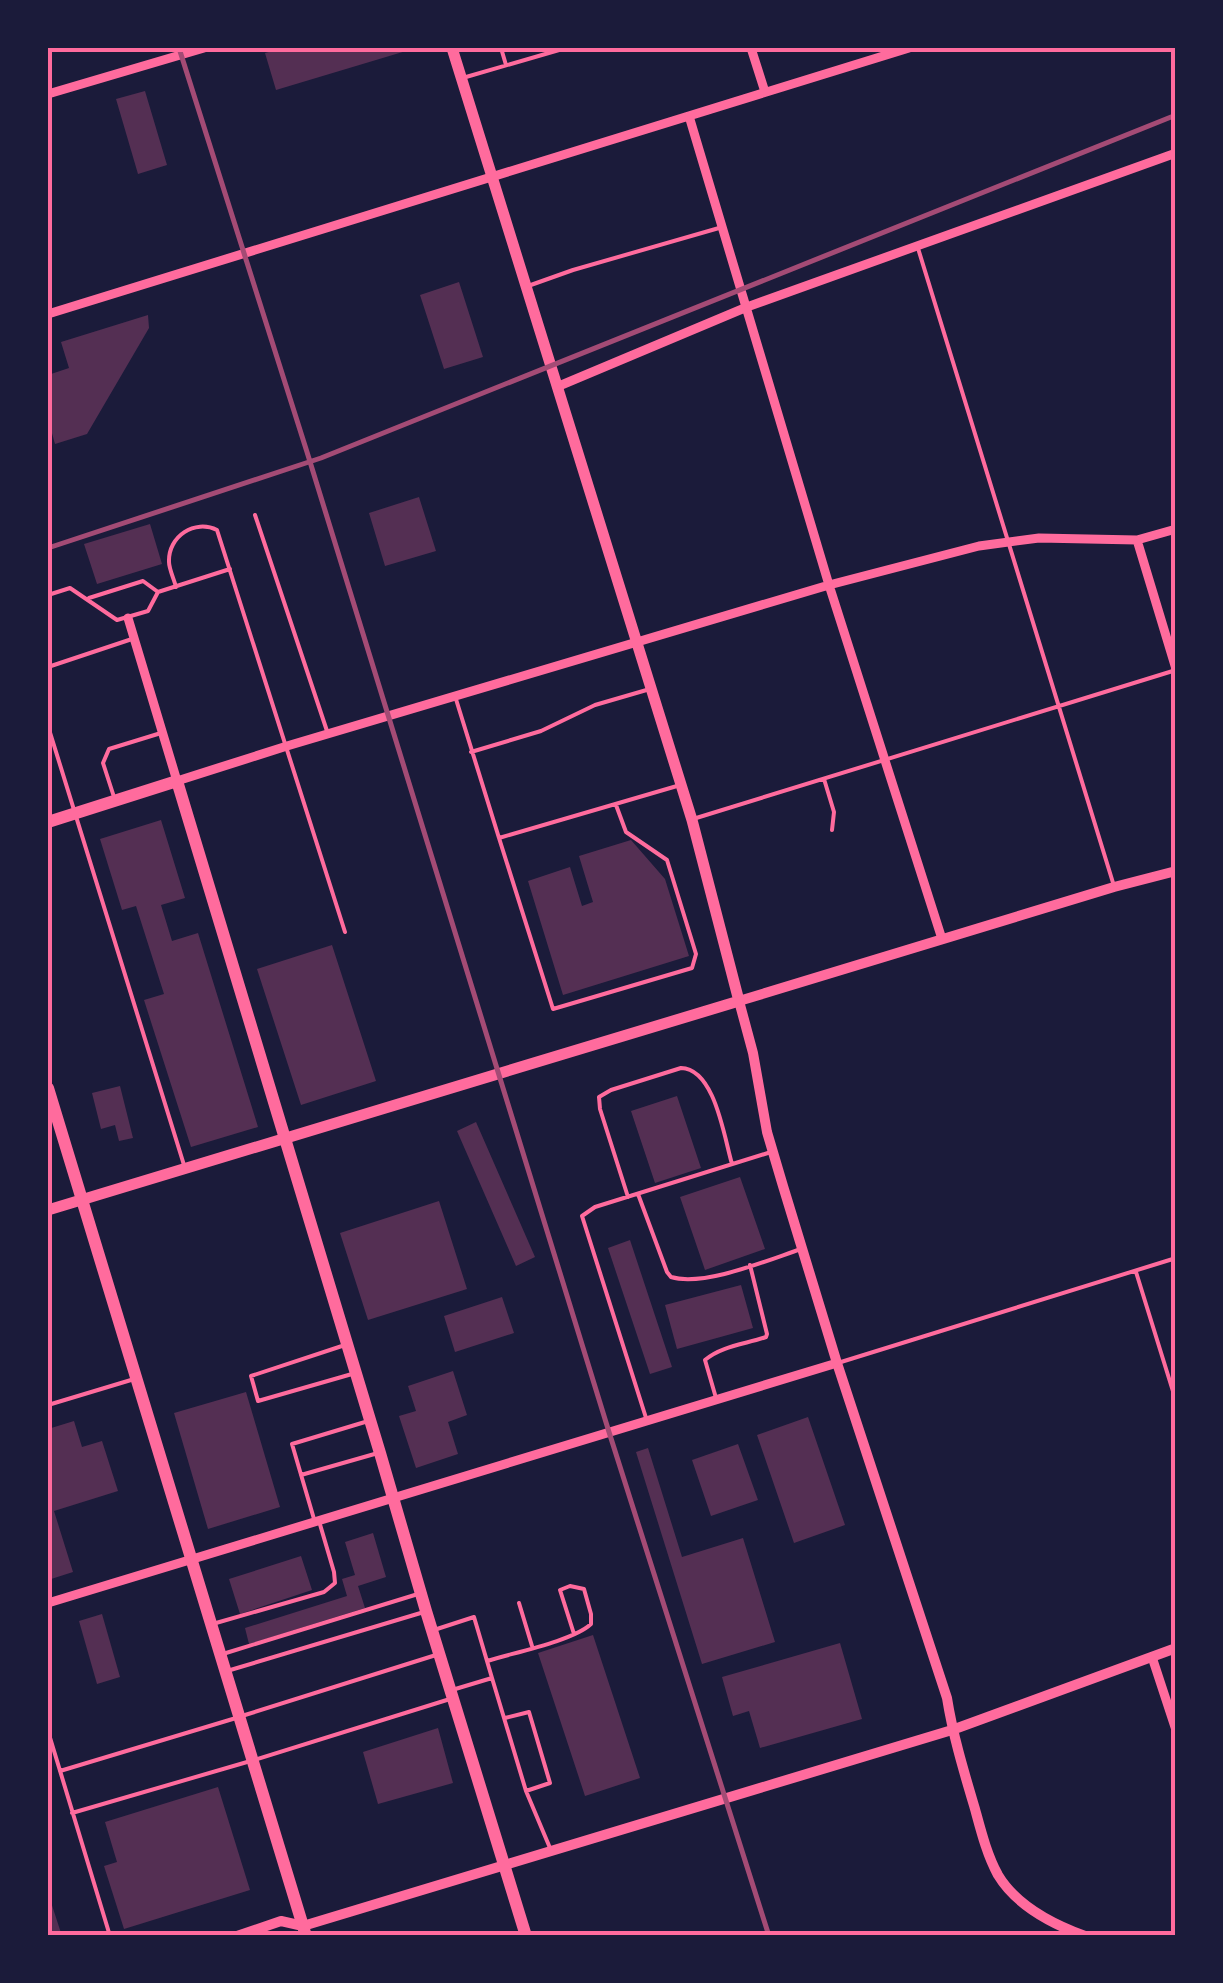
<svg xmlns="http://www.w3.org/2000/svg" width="1223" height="1983" font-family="'PT Sans',sans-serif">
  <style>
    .building { fill: #542f53 }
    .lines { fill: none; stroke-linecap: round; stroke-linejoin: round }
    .service { stroke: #ff6b9d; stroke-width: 4 }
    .minor { stroke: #ff6b9d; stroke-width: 9 }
    .tertiary { stroke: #ff6b9d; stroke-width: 10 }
    .secondary { stroke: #ff6b9d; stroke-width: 11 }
    .primary { stroke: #ff6b9d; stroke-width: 12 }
    .rail { stroke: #a44b75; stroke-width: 5 }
    .neatline { fill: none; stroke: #ff6b9d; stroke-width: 4 }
  </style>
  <rect width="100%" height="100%" fill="#1b1b3a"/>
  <path class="building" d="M284,48H416L276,90L265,53Z
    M145,91L167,165L138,174L116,99Z
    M459,282L483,357L444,369L420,295Z
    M148,315L149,328L87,434L55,444L48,419V375L69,368L61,342Z
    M419,497L436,551L385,566L369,513Z
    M150,524L162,564L97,584L84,544Z
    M161,820L185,898L161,905L172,941L198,933L258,1127L191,1147L144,1000L164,994L136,906L122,910L100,839Z
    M631,840L665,879L689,956L563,995L528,881L570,867L582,906L593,902L579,856Z
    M332,945L376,1081L301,1105L257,969Z
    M120,1086L133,1138L119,1141L115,1125L101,1129L92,1093Z
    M677,1096L701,1168L655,1183L631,1111Z
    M476,1122L535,1257L516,1266L457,1131Z
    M740,1177L765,1249L705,1270L680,1197Z
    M439,1201L467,1289L368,1320L340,1233Z
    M630,1240L672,1367L650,1374L608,1248Z
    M741,1285L753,1328L677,1349L665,1305Z
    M502,1297L514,1333L455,1352L444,1316Z
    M453,1371L467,1415L448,1422L458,1454L416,1468L399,1416L416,1411L408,1386Z
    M246,1392L280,1507L208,1529L174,1413Z
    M808,1417L845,1525L794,1543L757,1435Z
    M74,1421L82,1447L102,1441L118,1491L54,1511L73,1572L48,1580V1429Z
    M738,1444L758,1500L711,1516L692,1460Z
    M648,1448L682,1557L743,1538L775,1642L702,1664L636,1452Z
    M373,1533L386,1577L358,1586L365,1608L249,1644L245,1628L347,1596L342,1579L355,1575L345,1542Z
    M301,1556L312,1590L240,1614L229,1579Z
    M102,1614L120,1677L97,1684L79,1621Z
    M593,1635L640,1778L585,1796L538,1653Z
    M840,1643L862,1719L760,1748L749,1711L733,1716L722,1677Z
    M438,1728L453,1783L378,1804L363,1752Z
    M218,1787L250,1890L124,1929L104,1866L117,1862L105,1822Z
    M48,1893L61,1933L59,1936H48Z"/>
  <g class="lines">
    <path class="service" d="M501,48L506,65
      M466,77L566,48
      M917,245L1114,886
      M528,286L573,270L719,228
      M255,515L328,734
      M176,587C174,579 169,569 169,562C168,536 195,519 217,530L345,932
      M48,595L70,588L117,620L148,611L158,592L230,569
      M89,598L143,581L158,592
      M48,667L135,638
      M455,696L499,838L677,786
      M48,726L184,1165
      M471,752L541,731L595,705L650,689
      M824,779L834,812L832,830
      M114,797L103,763L109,749L161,733
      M693,819L1176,670
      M499,838L553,1009L692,968L696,954L667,860L626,832L616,805
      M638,1194L667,1272L671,1277C704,1287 768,1260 801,1249
      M628,1197L600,1109L599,1097L611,1090L681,1068C715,1069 724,1137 732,1164
      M1136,1272L1176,1401
      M342,1346L251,1376L258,1401L352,1374
      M841,1362L1176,1258
      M716,1398L705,1360C721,1346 746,1344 766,1337L767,1334L750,1265
      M48,1405L131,1380
      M647,1421L582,1216L595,1207L771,1152
      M301,1475L378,1453
      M314,1519L292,1444L365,1422
      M519,1603L532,1646
      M216,1623L324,1592L335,1583L334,1572L319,1521
      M437,1629L474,1617L492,1678L452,1690
      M226,1653L418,1594
      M487,1661C512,1653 573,1641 591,1624V1614L584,1589L570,1586L560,1590L574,1634
      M227,1671L424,1612
      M492,1678L526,1791L550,1848
      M245,1715L436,1655
      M505,1718L529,1712L550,1783L526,1791
      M48,1731L110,1936
      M60,1771L236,1718
      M72,1813L254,1760L450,1699"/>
    <path class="minor" d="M751,48L765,92
      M48,94L204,48
      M689,116L829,585L942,939
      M48,314L909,48
      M559,386L747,307L1176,153
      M1137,540L1176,669
      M128,618L177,781L287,746L829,585L979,546L1039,538L1137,540L1176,529
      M48,1603L837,1363
      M1152,1657L1176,1730"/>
    <path class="tertiary" d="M237,1936L281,1921L303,1926L952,1730L1176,1648
      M1085,1936C1052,1924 1016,1905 998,1875C987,1855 981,1831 975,1809C964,1772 953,1736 947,1698L837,1363L783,1186L767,1132L753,1053L739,1001L1114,887L1176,871"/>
    <path class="secondary" d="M48,1210L739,1001L692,820L452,48"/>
    <path class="primary" d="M48,822L177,781L380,1453L426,1611L526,1936
      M48,1088L306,1936"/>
    <path class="rail" d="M179,48L307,452L609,1432L769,1936
      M48,548L321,458L1176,115"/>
  </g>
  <rect width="1223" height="1983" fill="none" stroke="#1b1b3a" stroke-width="100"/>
  <rect x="50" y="50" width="1123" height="1883" class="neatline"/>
</svg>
